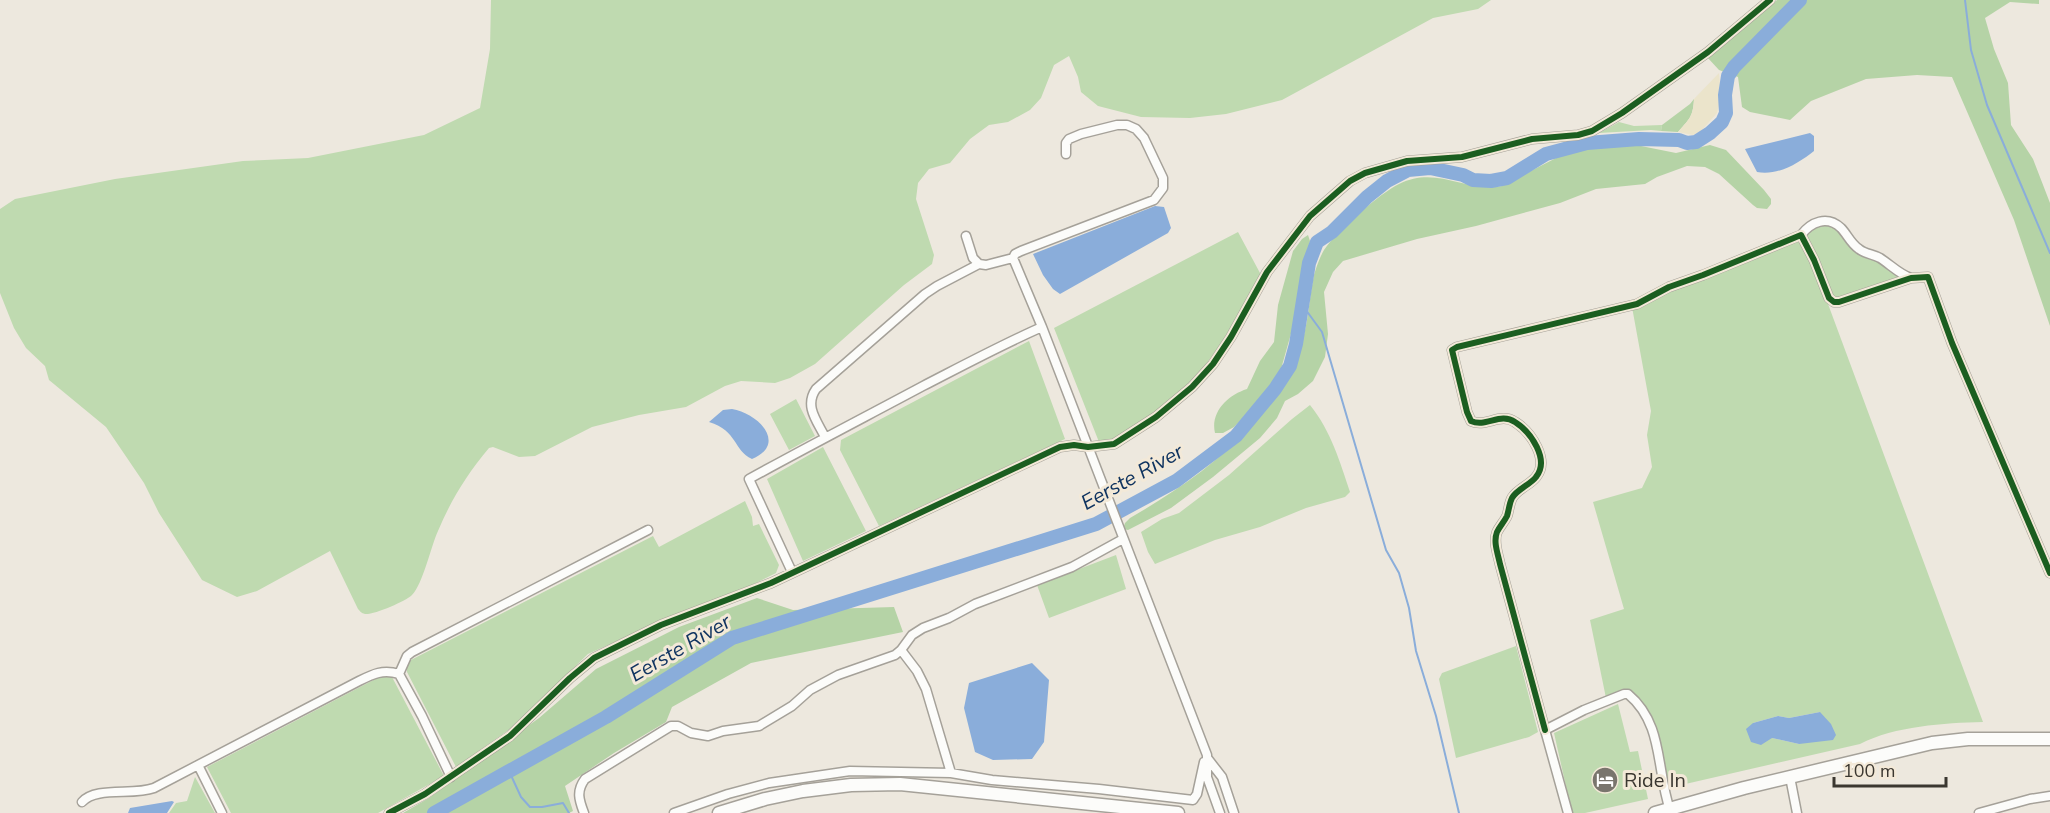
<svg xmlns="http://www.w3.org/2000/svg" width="2050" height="813" font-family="'Nunito Sans',sans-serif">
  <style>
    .green { fill: #bfdab0; fill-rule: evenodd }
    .forest { fill: #b5d3a6 }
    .sand { fill: #ebe4cb }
    .water { fill: #8aadda }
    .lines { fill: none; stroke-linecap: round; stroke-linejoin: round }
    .stream { stroke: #8aadda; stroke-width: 2 }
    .river { stroke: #8aadda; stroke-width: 14 }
    .street-casing { stroke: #a5a199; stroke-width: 11 }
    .secondary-casing { stroke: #a5a199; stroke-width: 15 }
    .street { stroke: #fcfcfa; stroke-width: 8 }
    .secondary { stroke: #fcfcfa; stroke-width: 12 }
    .cycleway-casing { stroke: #f3e9d8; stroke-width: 10 }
    .cycleway { stroke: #1b5e20; stroke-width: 6 }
    .labels { text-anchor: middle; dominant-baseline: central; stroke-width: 6; stroke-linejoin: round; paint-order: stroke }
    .poi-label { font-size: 20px; fill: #3b3730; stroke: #f3e9d8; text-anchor: start }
    .water-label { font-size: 21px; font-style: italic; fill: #103460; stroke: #f3e9d8 }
  </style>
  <rect width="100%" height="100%" fill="#ede8de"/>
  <path class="green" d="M491,0H1491L1478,9L1433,18L1282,100L1226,114L1190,118L1141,117L1098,106L1081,92L1078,77L1069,56L1054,65L1041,98L1030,110L1008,122L989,125L970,139L950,163L929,169L918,183L916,199L934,255L932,264L904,285L815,364L790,378L775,383L741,381L725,386L686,407L639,415L592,427L535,456L519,457L493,447L489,448C467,474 451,500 438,531C431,546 423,584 412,595C406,601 374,615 365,614C361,613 361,612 358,609L330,551L257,591L237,597L202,580L159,513L144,483L106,427L49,380L45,366L26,348L14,328L0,293V209L15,199L115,179L243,161L308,158L424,135L480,108L490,49Z
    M1619,122L1634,126L1662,125L1661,131L1651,130L1599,133Z
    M1831,224L1904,278L1836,300L1830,296L1806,233L1812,227Z
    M1238,232L1260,273V278C1233,325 1207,373 1164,408C1146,422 1125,433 1105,443L1099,442L1054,328Z
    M1800,238L1808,250L1983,722C1944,723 1895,726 1860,744L1668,788L1656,725H1652L1633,694L1606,698L1590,620L1624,609L1593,502L1642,488L1652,467L1647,435L1651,411L1632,307L1661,293ZM1820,712L1799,744L1772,738L1753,723L1778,716L1789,718Z
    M1029,341L1065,439L879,526L840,450L841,440Z
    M796,399L815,436L789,450L770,414Z
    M1310,405C1331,431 1340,462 1350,492L1345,497L1306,508L1260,527L1215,540L1155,564L1148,552L1141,532L1162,519L1179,513L1229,475L1292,419Z
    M823,447L866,531L803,561L767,479Z
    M745,501L752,517L753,526L759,524L779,565L776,573L740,591L672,616L588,654L513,727L456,767L407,672V662L653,536L659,547Z
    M1116,555L1126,589L1049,618L1037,585Z
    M1516,646L1538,732L1529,737L1456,758L1439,679L1442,673Z
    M383,675L392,677L444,776L378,813H231L207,767Z
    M1618,704L1630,752L1638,751L1648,799L1585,813H1572L1554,733Z
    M195,777L215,813H169L176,803L187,801Z"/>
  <path class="forest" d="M1777,0H2039V4L2010,2L1985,18L1994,49L2008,83L2011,125L2033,159L2050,203V326L2014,220L1952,77L1917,75L1866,79L1811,101L1790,120L1750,112L1742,107L1738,77L1719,70L1707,57Z
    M1694,99C1693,118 1689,119 1678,132L1661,131L1662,125L1690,104Z
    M1610,145H1636L1676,153L1710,145L1726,150L1764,190L1771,199V204L1767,209L1757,208L1753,205L1719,174L1705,167L1687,166L1657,177L1645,184L1596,189L1560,203L1476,226L1417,239L1343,261L1333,272L1324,292L1328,334L1325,357L1313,381L1298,394L1285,401L1277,418L1260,438L1213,477L1171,508L1128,530L1123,529L1125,523L1130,518C1175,492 1218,463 1253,424C1268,408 1280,387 1291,368C1309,336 1307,309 1314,275C1316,268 1320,257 1324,250C1336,232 1380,193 1399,184C1437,165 1466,193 1502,186L1558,157L1580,150Z
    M1308,235L1310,241L1294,323L1281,369L1256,406L1234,427L1223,433H1215C1210,412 1228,395 1247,389L1260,361L1274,342L1278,305L1293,251L1302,239Z
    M757,598L793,610L894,607L903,632L751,663L672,707L666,722L614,753L565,786L573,811L569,813H403L429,798L539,718L596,669L679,627Z"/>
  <path class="sand" d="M1719,73L1721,97L1717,113L1701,131L1693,135L1678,132C1689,119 1693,118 1694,99Z"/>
  <path class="water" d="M1810,133L1814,136V151C1799,163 1778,176 1757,172L1745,149Z
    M1155,206L1164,207L1171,228L1168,233L1060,294L1053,289L1043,275L1033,254Z
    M732,409C758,413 788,444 752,459C733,450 738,431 709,422L723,410Z
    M1032,663L1049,680L1044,742L1032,759L993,760L975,752L964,708L969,683Z
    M1820,712L1831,724L1836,735L1833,740L1799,744L1772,738L1761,745L1751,742L1746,729L1753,723L1778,716L1789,718Z
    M172,801L174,802L167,813H128L130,808Z"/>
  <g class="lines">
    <path class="stream" d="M1965,0L1971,50L1987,105L2050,253
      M1303,306L1322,332L1386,550L1399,573L1409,608L1416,651L1436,716L1459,813
      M509,771L521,797L530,807H542L563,803L569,813"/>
    <path class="river" d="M434,813L606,717L732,638L1096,524L1176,481L1236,436L1275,389L1290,366L1296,344L1309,263L1317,242L1332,232L1367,197L1387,181L1408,170L1430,168L1463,175L1473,180L1491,181L1507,178L1546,154L1587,143L1639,139L1679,140L1687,143L1696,142L1710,133L1722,122L1726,113L1725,95L1728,76L1734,67L1800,0"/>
    <defs>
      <path id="street" d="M1066,154V143L1069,139L1081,134L1117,125H1127L1136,129L1144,138L1163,178V188L1154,200L1021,251L1015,254L1013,258L1042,327L1207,755V777L1220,813
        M1801,235C1811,222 1827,215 1841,228C1847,234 1851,244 1859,249C1865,254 1873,254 1880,258C1891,265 1899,274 1911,278
        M966,236L973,258L979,264L986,265L1013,258
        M825,437C817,421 804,406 816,389L925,294L937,286L979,264
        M792,572L749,479C807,447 865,417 923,386C962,366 1001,345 1042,327
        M901,650L917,671L926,689L951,773
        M399,674L407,656L412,652L648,530
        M1545,730L1500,564C1498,554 1493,542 1497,532C1500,526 1504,522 1507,516C1509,510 1509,504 1512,498C1517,489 1530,485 1536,477C1550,460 1531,432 1515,422C1500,412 1486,428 1471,421L1467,412L1452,350L1457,347L1637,304L1669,287L1703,275L1801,235L1814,260L1829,298L1834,302H1839L1911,278L1928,277L1952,343L2050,573
        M1208,759L1222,777L1234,813
        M198,765L222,813
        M1790,777L1797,813
        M82,802C96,786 133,796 154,788L359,681C373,674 383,669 399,674L422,716L451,777
        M389,813L425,794L510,736L570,678L594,658L661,625L771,583L1060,447L1074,445L1088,447L1114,444L1156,417L1192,387L1213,364L1231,337L1267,272L1310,216L1350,181L1365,173L1407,161L1462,157L1532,139L1578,135L1592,131L1622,113L1708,52L1770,0
        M584,813C579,800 576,791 585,779L671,726H678L691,733L708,736L723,731L759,726L792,706L810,690L838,675L895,655L901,650L912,635L923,628L949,618L975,604L1072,567L1123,539
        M674,813L728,794L769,783L850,771L951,773L992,780L1099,789L1193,800L1197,794L1204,762
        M1568,813L1545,730L1584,710L1624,694H1628C1664,724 1656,770 1670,810
        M1979,813L2030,799L2050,796"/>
      <path id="secondary" d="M719,813L765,799L803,791L851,785L900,784L1178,813
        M1655,813L1744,788L1932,743L1968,739H2050"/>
    </defs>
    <use href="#street" class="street-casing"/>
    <use href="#secondary" class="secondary-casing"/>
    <use href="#street" class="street"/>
    <use href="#secondary" class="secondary"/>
    <defs>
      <path id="cycleway" d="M1545,730L1500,564C1498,554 1493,542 1497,532C1500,526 1504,522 1507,516C1509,510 1509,504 1512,498C1517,489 1530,485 1536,477C1550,460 1531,432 1515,422C1500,412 1486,428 1471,421L1467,412L1452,350L1457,347L1637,304L1669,287L1703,275L1801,235L1814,260L1829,298L1834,302H1839L1911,278L1928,277L1952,343L2050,573
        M389,813L425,794L510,736L570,678L594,658L661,625L771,583L1060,447L1074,445L1088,447L1114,444L1156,417L1192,387L1213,364L1231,337L1267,272L1310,216L1350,181L1365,173L1407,161L1462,157L1532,139L1578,135L1592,131L1622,113L1708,52L1770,0"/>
    </defs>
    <use href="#cycleway" class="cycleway-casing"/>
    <use href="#cycleway" class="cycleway"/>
  </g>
  <defs>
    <symbol id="hotel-disc" viewBox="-11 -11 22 22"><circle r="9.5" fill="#79756d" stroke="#f3e9d8"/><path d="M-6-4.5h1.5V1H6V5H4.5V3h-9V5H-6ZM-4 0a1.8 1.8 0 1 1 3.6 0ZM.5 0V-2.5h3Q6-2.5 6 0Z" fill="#fff"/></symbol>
  </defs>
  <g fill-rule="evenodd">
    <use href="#hotel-disc" x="1590" y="765" width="30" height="30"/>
  </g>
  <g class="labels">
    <g class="poi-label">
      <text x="1624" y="780">Ride In</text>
    </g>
    <g class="water-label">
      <text transform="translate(1132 477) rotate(-29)">Eerste River</text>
      <text transform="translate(680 648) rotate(-30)">Eerste River</text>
    </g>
  </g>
  <path d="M1834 777v9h112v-9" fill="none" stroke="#3b3730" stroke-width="3"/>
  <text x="1843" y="777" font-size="18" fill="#3b3730" stroke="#f3e9d8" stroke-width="4.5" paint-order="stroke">100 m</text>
</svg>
